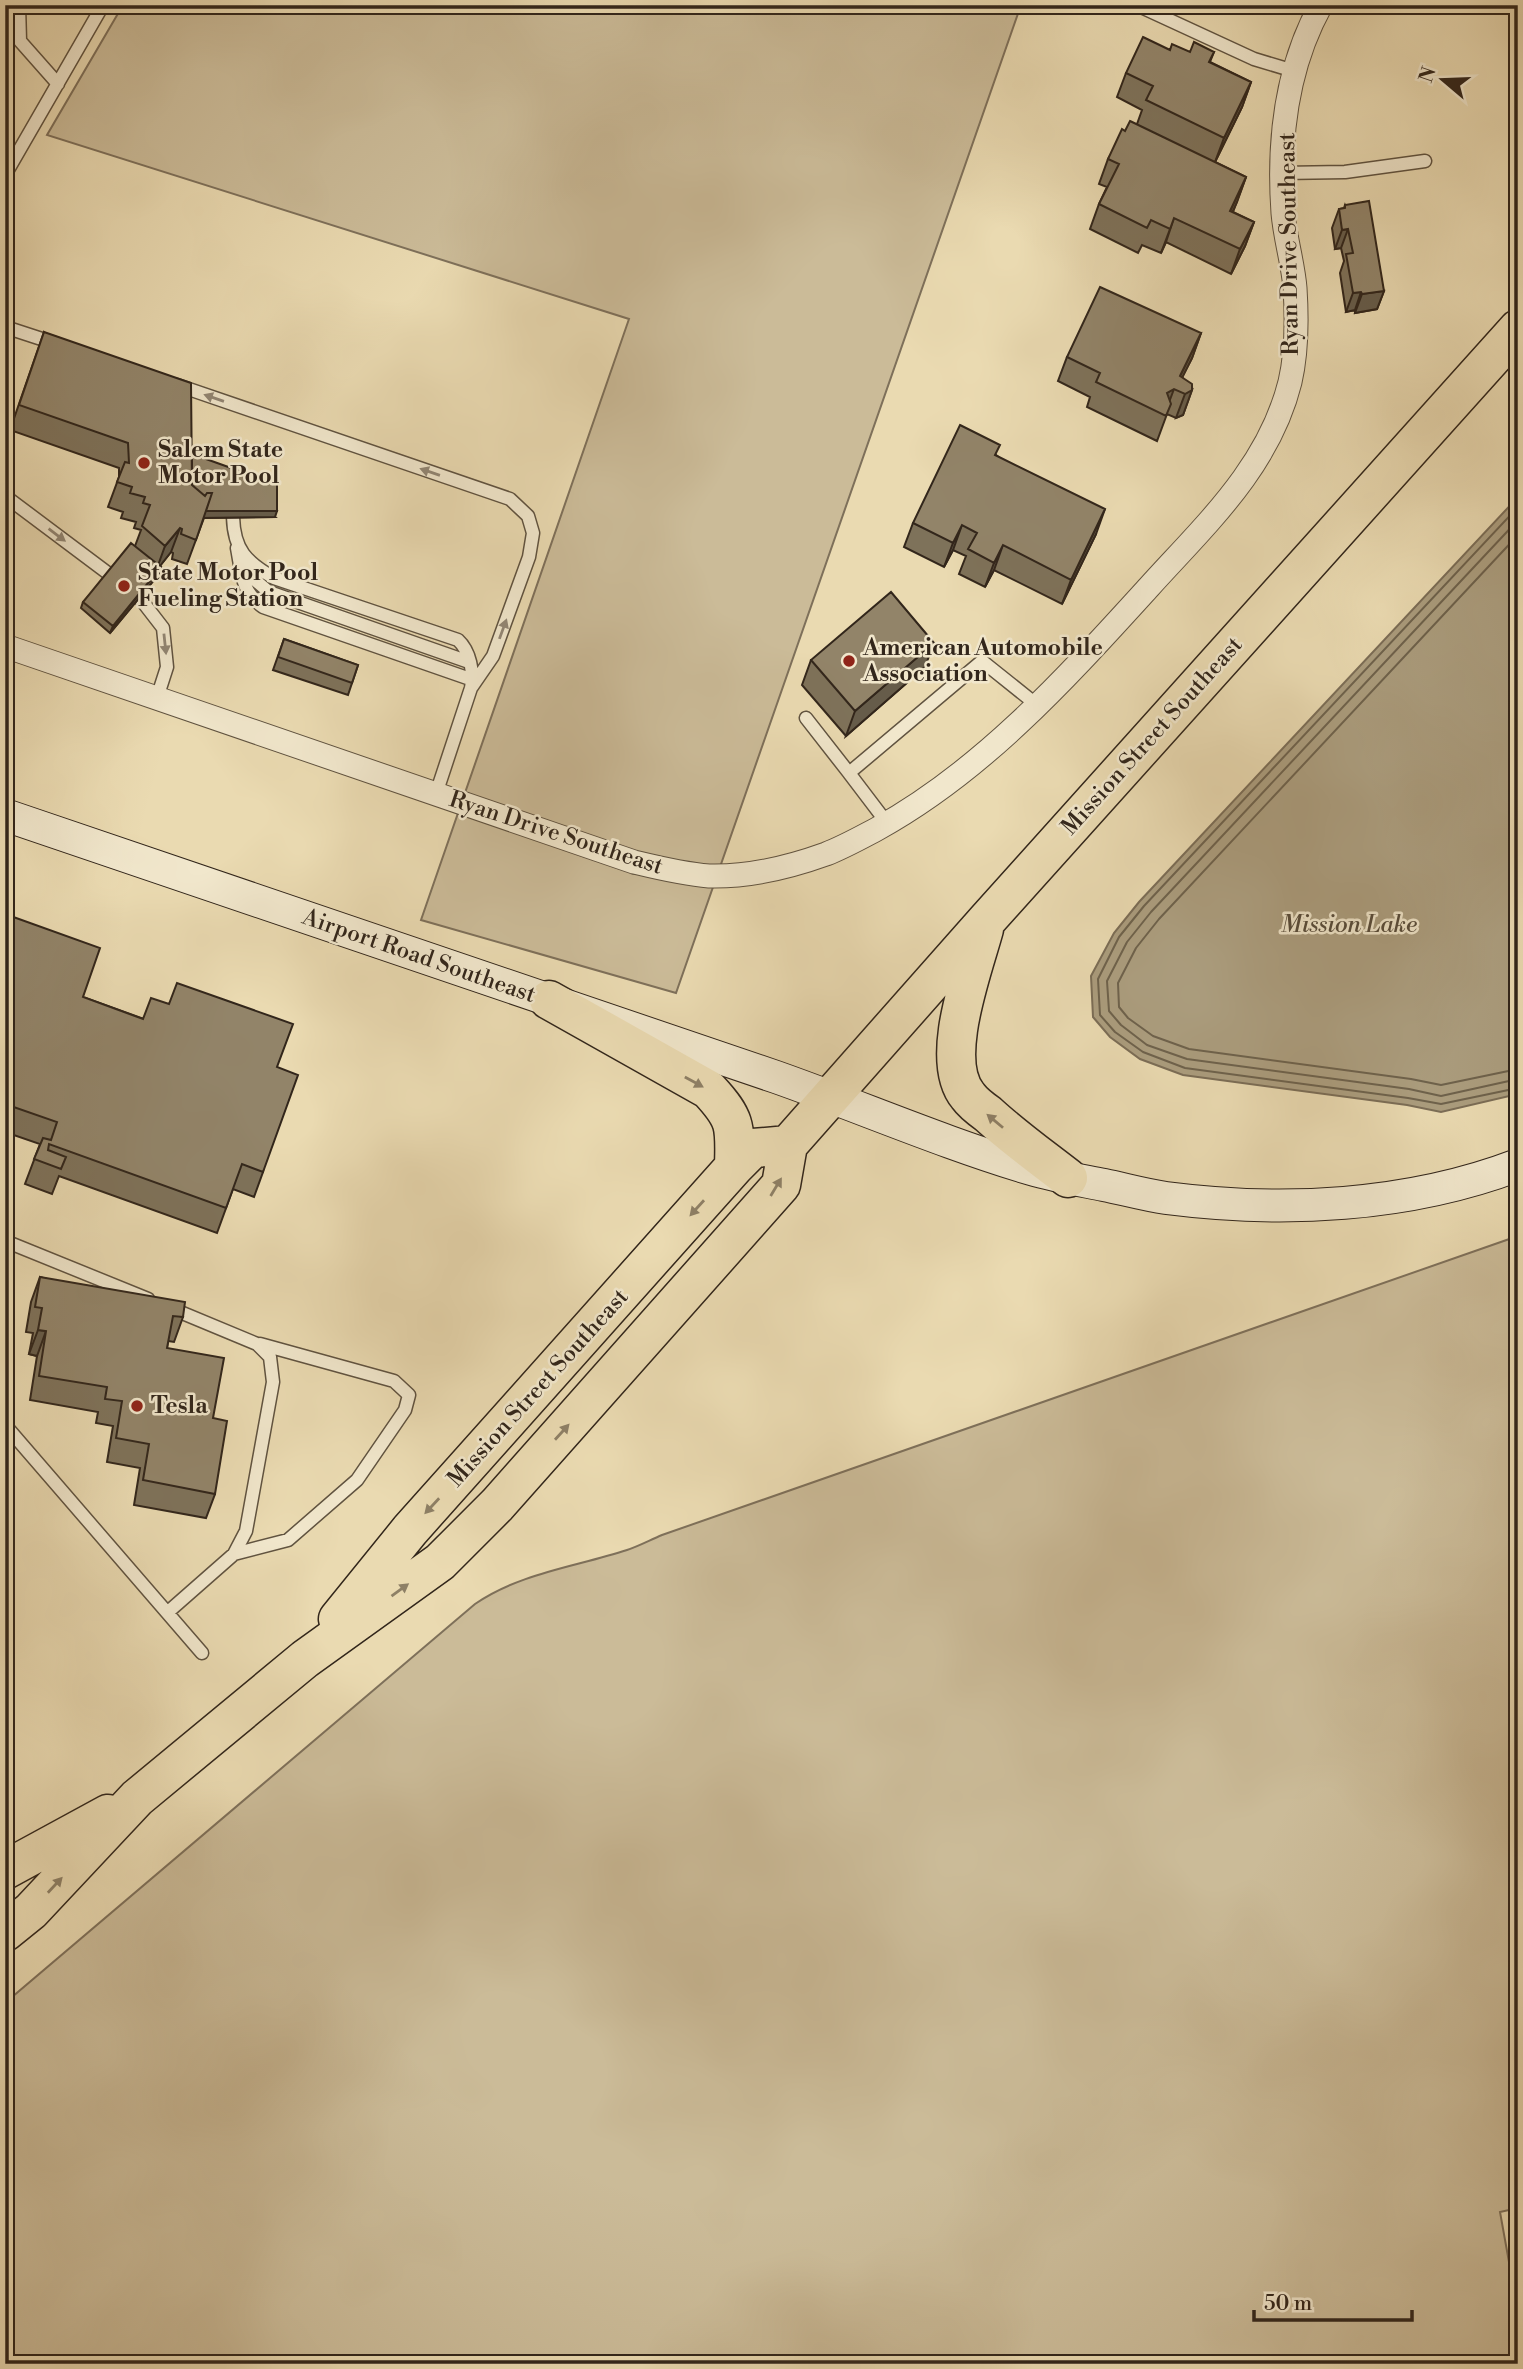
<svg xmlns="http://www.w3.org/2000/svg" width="1523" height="2369" font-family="'Libre Bodoni',serif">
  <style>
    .green { fill: #cbbb98; stroke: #7e705a; stroke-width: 2 }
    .water { fill: #ab9d7e; stroke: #7b6d56; stroke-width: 2 }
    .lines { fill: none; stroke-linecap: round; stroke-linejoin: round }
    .shore { stroke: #6e624c; stroke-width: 2 }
    .service-casing { stroke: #605340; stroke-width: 15 }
    .minor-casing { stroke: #605340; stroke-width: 25 }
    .secondary-casing { stroke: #32261b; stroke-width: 34 }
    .trunk-casing { stroke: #32261b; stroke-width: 41 }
    .service { stroke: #f1e7cc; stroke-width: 12 }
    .minor { stroke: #f1e7cc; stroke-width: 23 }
    .secondary { stroke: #f1e7cc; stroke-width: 32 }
    .trunk { stroke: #eadab1; stroke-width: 38 }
    .wall { fill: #7e725a; stroke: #32261b; stroke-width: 2 }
    .shaded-wall { fill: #665c4a; stroke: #32261b; stroke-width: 2 }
    .building { fill: #928469; stroke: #32261b; stroke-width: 2 }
    .oneway { fill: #928674 }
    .oneway2 { fill: #8e8066 }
    .poi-dot { fill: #8f2418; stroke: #f1e7cc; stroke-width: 2.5 }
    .labels { text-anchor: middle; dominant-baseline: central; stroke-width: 5; stroke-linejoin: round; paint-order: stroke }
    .street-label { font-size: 23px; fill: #32261b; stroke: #f1e7cc }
    .poi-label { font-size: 23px; font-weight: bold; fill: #32261b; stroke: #f1e7cc; text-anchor: start }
    .water-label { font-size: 24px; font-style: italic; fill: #564a39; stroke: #f1e7cc }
  </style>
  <rect width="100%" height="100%" fill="#eadab1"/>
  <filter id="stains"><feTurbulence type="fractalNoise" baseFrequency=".00286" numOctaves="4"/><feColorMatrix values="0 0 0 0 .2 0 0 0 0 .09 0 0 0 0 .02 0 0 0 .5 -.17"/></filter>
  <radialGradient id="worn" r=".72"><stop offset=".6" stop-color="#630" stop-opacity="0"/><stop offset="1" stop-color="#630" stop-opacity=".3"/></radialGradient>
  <path class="green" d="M123,5H1021L676,993L421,920L629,319L47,135Z
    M1518,1236V2208L1500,2212L1518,2312V2364H5V2003L475,1604C520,1573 575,1567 627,1550C639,1546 650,1540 662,1535Z"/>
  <path class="water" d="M1518,497V1094L1441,1112L1407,1105L1183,1075L1140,1059L1110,1037L1093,1017L1091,976L1114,933L1139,902Z"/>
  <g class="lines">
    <path class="shore" d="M1518,507L1144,906L1119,937L1098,979L1100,1015L1115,1032L1143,1052L1185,1068L1408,1098L1441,1104L1518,1088
      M1518,520L1151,912L1127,942L1107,981L1109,1011L1121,1025L1147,1045L1187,1059L1409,1089L1441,1096L1518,1079
      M1518,535L1159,919L1136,948L1118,983L1119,1007L1128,1018L1153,1036L1189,1049L1411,1079L1441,1085L1518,1069"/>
    <defs>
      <path id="service" d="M19,5L20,41L58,84
        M1139,6L1254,59L1294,71
        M1282,173L1345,172L1425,161
        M5,175L103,5
        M5,327L57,344
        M177,385L510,499L528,516L533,533L529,557L493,656L471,688
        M5,496L109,574
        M233,517C234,550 246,562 274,578L458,640C470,651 474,672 471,688L436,794
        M237,548C242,574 241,591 263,607L473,680
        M244,564L249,575L269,592L469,662
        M139,597L163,628L167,667L157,698
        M806,718L849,773
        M887,823L849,773L982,661L1037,705
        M5,1241L148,1299
        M168,1307L257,1344L270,1357L273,1382L246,1531L234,1554L168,1612
        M5,1425L202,1653
        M234,1554L288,1540L357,1480L405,1410L409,1395L394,1381L260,1344"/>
      <path id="minor" d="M5,646L634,862C659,868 683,874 709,876C747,877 790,867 826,854C844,847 860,838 877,829C984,770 1067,677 1149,587C1205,525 1269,467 1290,382C1297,352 1297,319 1295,288C1293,263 1285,238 1283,213C1278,143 1286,68 1321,5"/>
      <path id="secondary" d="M5,815L776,1077C861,1107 944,1143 1031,1169C1055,1176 1079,1180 1104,1185C1124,1189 1145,1195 1166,1198C1282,1213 1408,1207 1518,1165"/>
      <path id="trunk" d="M984,929C973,970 938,1060 968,1096C973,1103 981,1109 988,1114C1013,1137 1041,1157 1068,1178
        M549,1000L709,1090C737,1120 735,1127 734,1167
        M338,1619L410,1530L734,1167L753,1148L788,1145
        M5,1870L108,1814
        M5,1932L31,1911L137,1798L305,1659L440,1562L497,1505L781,1185L788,1145L986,921L1518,329"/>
    </defs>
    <use href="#service" class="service-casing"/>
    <use href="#minor" class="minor-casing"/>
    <use href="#secondary" class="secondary-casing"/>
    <use href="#trunk" class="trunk-casing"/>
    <use href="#service" class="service"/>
    <use href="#minor" class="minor"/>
    <use href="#secondary" class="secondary"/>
    <use href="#trunk" class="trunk"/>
  </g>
  <path class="wall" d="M1190,52H1214L1210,62L1251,82L1242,107L1215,162L1246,177L1233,212L1254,222L1245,246L1231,274L1166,242L1161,253L1142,245L1138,253L1090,229L1099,204L1107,187L1099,184L1108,159L1125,131L1137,124L1142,110L1117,97L1126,73Z
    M1345,205L1384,291L1377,309L1355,313V310L1346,312L1340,273L1344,261L1341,248L1335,249L1332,228L1339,209L1344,208Z
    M44,332L192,454L275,517L204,518L187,564L172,559L173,553L171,552L160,566L161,567L159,574L110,633L81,608L83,602L135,546L141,530L134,528L136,522L121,518L123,512L108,507L119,477V468L10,430Z
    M1201,333L1192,358L1182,377L1192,390L1183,415L1176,418L1167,414L1157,441L1087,407L1090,397L1058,381L1067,357Z
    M996,455L1096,534L1062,604L994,570L985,587L959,574L966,556L953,550L944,567L904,547L913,523Z
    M284,639L358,665L348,695L273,670Z
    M811,660L925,667L846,736L802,685Z
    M5,914L83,997L277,1067L263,1172L254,1197L233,1189L217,1233L59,1176L52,1194L25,1184L40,1144L5,1132Z
    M40,1277L183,1317L174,1342L168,1341L167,1348L213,1418L215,1494L206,1518L134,1505L140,1468L107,1462L113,1426L96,1423L98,1412L30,1400L37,1356L29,1354L33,1333L26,1332L31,1302Z"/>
  <path class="shaded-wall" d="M1251,82L1242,107L1215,162L1224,138Z
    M1246,177L1237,202L1222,235L1230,211Z
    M1174,218L1166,242L1161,253L1170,229Z
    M1254,222L1245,246L1231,274L1240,249Z
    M1348,229L1341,248L1335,249L1342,230Z
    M1384,291L1377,309L1355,313L1362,294Z
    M1361,292L1355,310L1346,312L1353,293Z
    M1201,333L1192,358L1176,390L1180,376Z
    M1174,389L1165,413L1167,393Z
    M1192,390L1183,415L1176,418L1185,394Z
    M1105,509L1096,534L1062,604L1071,580Z
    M201,511H277L275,517L198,518Z
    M962,525L953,550L944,567L953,543Z
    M180,528L171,552L156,571L165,546Z
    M1003,545L994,570L985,587L994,563Z
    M161,567L159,574L110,633L113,626Z
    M934,643L925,667L846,736L855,711Z
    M38,1330L46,1331L37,1356L29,1354Z"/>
  <path class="building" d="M1143,37L1170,50L1172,44L1190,52L1194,42L1214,52L1209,62L1251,82L1224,138L1146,100L1153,86L1126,73Z
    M1130,121L1246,177L1230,211L1254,222L1240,249L1174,218L1170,229L1151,220L1147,228L1099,204L1119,164L1108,159L1122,129L1125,131Z
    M1369,201L1384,291L1362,294L1361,292L1353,293L1346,254L1353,253L1348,229L1342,230L1339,209L1345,208V205Z
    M1100,287L1201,333L1180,376L1192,384V390L1185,394L1174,389L1167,393L1171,404L1166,416L1096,382L1100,373L1067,357Z
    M44,332L191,383L192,485L205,496L207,493H212L196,540L181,534L182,529L180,528L165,546L142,526L150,505L143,503L145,497L130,493L132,487L117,482L125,462L129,463L128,443L19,405Z
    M960,425L1000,445L995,455L1105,509L1071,580L1003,545L994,563L968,549L977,533L962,525L953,543L913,523Z
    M192,454L262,479L277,478V511H206L212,493H207L205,496L192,485Z
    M131,543L161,567L113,626L83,602Z
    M891,592L934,643L855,711L811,660Z
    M284,639L358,665L352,683L278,657Z
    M5,914L100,948L83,997L143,1019L151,998L169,1004L177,983L293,1024L277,1067L298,1075L263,1172L242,1164L226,1208L49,1144L48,1150L66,1157L61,1169L34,1159L43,1138L51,1140L57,1122L5,1104Z
    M40,1277L185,1302L183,1317L173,1316L167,1348L224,1358L213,1418L227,1421L215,1494L143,1480L149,1444L116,1438L122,1401L105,1399L107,1387L39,1376L46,1331L38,1330L42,1308L35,1307Z"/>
  <defs><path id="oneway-solid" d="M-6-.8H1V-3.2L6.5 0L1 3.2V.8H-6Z" transform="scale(1.75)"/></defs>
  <g class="oneway">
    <use href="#oneway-solid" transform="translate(214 398) rotate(-161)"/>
    <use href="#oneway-solid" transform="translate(430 472) rotate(-161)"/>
    <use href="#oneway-solid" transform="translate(57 535) rotate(37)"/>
    <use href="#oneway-solid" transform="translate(503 629) rotate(-70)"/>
    <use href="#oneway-solid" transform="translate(165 644) rotate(84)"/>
  </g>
  <g class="oneway2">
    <use href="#oneway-solid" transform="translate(694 1082) rotate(29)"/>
    <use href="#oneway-solid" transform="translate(995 1121) rotate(-140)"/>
    <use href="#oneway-solid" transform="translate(776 1187) rotate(-59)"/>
    <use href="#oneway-solid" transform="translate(697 1208) rotate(132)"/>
    <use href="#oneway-solid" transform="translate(562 1432) rotate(-48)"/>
    <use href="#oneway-solid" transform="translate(432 1506) rotate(133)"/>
    <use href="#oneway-solid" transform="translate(400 1590) rotate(-36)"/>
    <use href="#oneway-solid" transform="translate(55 1885) rotate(-47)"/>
  </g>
  <g class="poi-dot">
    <circle cx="144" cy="463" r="7"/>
    <circle cx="124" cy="586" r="7"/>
    <circle cx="849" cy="661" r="7"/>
    <circle cx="137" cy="1406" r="7"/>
  </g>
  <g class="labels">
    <g class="street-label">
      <text transform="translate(1289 244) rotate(-91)">Ryan Drive Southeast</text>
      <text transform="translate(1152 736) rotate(-48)">Mission Street Southeast</text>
      <text transform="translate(556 833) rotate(18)">Ryan Drive Southeast</text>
      <text transform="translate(419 956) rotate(19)">Airport Road Southeast</text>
      <text transform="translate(538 1388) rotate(-48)">Mission Street Southeast</text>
    </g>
    <g class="poi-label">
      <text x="158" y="450">Salem State<tspan x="158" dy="26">Motor Pool</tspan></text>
      <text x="138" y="573">State Motor Pool<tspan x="138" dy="26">Fueling Station</tspan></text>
      <text x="863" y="648">American Automobile<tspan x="863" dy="26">Association</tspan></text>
      <text x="151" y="1406">Tesla</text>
    </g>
    <g class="water-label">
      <text x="1349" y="925">Mission Lake</text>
    </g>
  </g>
  <rect width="1523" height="2369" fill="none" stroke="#eadab1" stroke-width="28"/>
  <rect x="7" y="7" width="1509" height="2355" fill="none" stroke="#32261b" stroke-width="3.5"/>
  <rect x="14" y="14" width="1495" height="2341" fill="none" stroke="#32261b" stroke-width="2"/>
  <g transform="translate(1443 80) rotate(289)" stroke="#f1e7cc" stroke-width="5" paint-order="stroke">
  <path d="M0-5L12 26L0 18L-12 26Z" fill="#32261b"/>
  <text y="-10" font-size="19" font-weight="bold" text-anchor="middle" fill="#32261b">N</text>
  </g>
  <path d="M1254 2310v10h158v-10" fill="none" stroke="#32261b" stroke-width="3.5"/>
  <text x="1264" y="2310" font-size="21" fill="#32261b" stroke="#f1e7cc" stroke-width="5" paint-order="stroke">50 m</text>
  <rect width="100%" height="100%" filter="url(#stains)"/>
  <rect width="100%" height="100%" fill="url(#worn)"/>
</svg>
